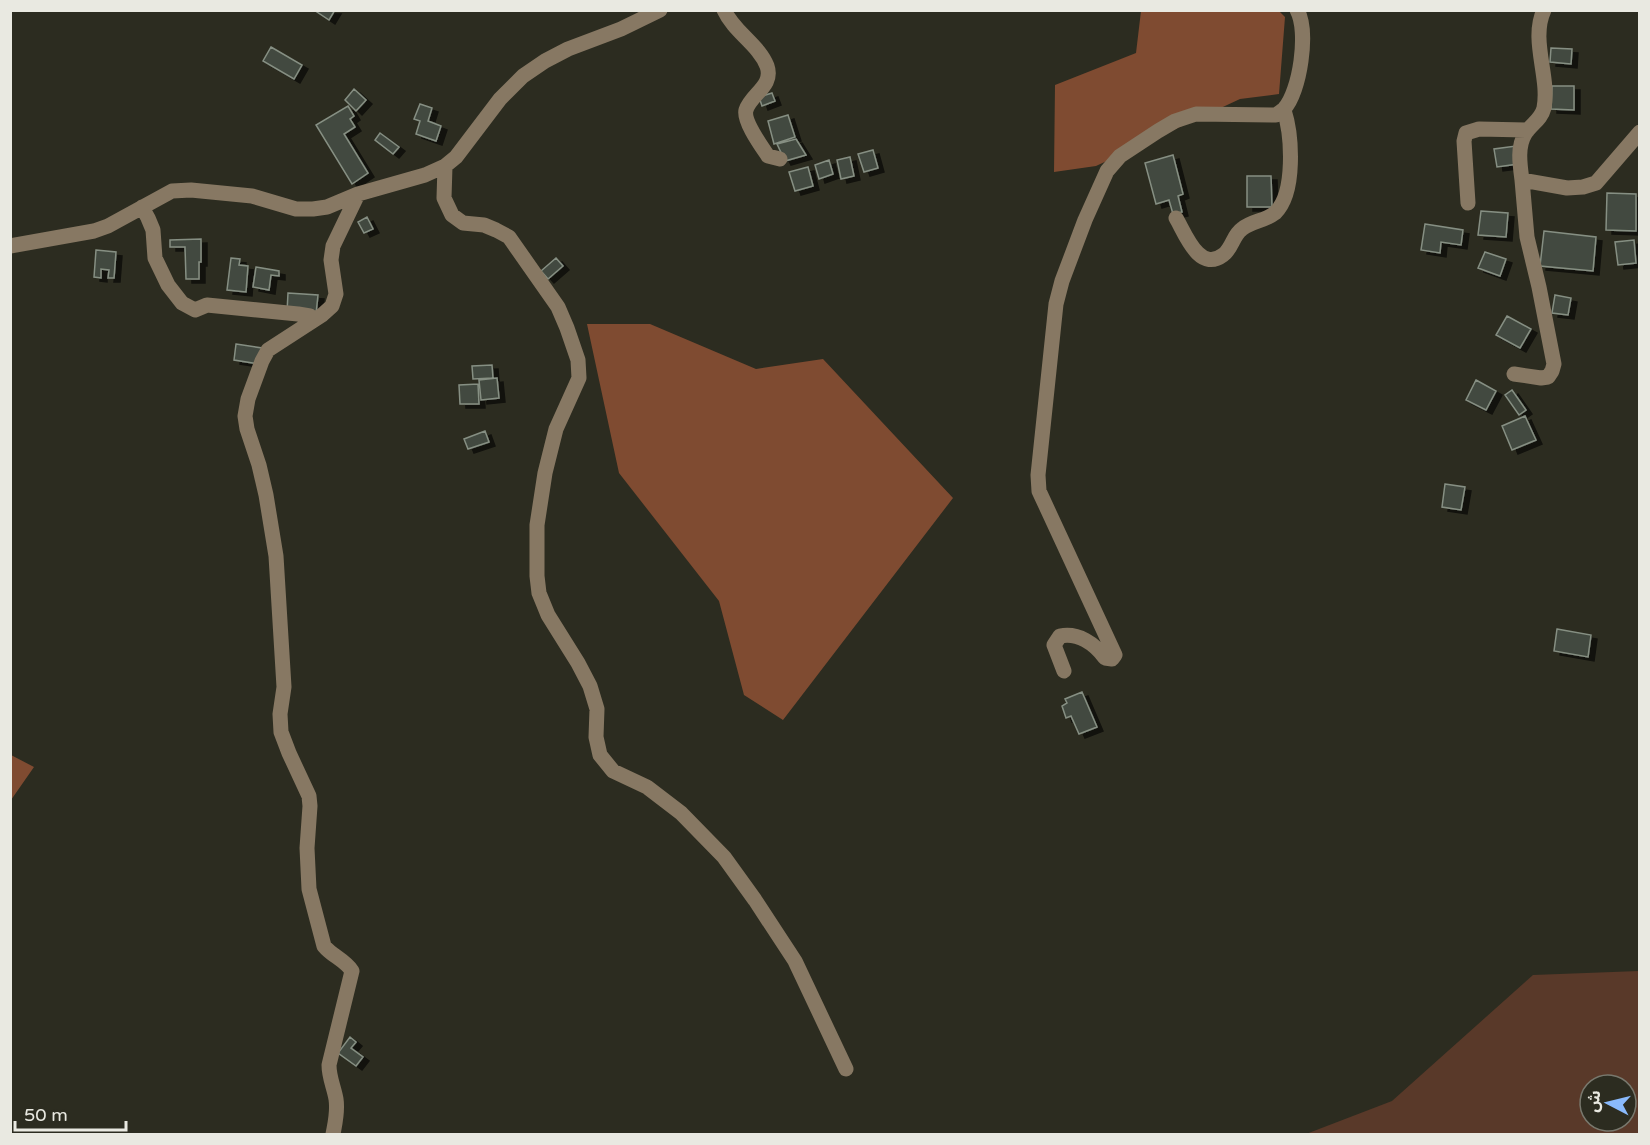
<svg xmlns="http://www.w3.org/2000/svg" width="1650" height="1145" font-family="'Varela Round','Noto Sans Arabic',sans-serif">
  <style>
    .green { fill: #593929; fill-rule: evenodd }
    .forest { fill: #7f4b31 }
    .building { fill: #424a3f; stroke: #868f83; stroke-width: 1.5; filter: url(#shadow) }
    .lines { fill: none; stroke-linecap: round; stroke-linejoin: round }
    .minor { stroke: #877863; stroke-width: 15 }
  </style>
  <defs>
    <filter id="shadow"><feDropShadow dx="6" dy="4" stdDeviation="0" flood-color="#0009"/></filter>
  </defs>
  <rect width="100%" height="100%" fill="#2c2c20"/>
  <path class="green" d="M1639,971V1134H1306L1392,1101L1533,975ZM1590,1085H1626V1121H1590Z"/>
  <path class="forest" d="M1278,10L1285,17L1279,94L1240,99L1096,166L1054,172L1055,85L1136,53L1141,11Z
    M587,324H650L756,369L823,359L953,498L783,720L744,695L719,601L619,473Z
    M11,755L34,767L11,800Z"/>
  <path class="building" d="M314,10H335L329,20Z
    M271,47L302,65L294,79L263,61Z
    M1551,48L1572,49L1571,64L1550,62Z
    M1552,86H1574V110L1551,109Z
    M354,89L366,100L356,111L345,100Z
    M772,93L775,101L762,106L759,97Z
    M420,104L432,108L428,121L441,126L436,141L416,134L420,121L414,119Z
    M348,106L354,116L350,119L355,127L344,134L368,173L352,184L316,125Z
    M788,115L795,137L774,144L768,121Z
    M380,133L399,147L393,154L375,140Z
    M796,139L806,155L785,161L777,144Z
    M1516,146L1518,164L1497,167L1494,149Z
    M873,150L878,168L864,172L858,154Z
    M1173,155L1183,194L1178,196L1182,212L1173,214L1169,200L1156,204L1145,163Z
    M850,157L854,176L841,179L837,160Z
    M829,160L833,174L819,179L815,165Z
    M808,167L813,186L795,191L789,172Z
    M1247,176H1271L1272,207H1247Z
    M1607,193L1636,194V231L1606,230Z
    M1481,211L1508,213L1506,237L1478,235Z
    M367,217L373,229L364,233L358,222Z
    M1425,224L1463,230L1461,245L1441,242L1440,253L1421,250Z
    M1544,231L1596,237L1593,271L1540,266Z
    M201,239V262H199V279H186L185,247H170V240Z
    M1634,240L1636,263L1618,265L1615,242Z
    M96,250L116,252L114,278H108L109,270L101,269V278L94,277Z
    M1485,252L1506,259L1500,276L1478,268Z
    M231,258L240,259L239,265L248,266L246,292L227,290Z
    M556,258L563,266L548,279L541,271Z
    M256,267L279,271V276L271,275L269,290L253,287Z
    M288,293L318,295L316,314L287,312Z
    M1555,295L1571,298L1568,315L1552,313Z
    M1507,316L1531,329L1520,348L1496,335Z
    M236,344L262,348L260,364L234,360Z
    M492,365L493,378L473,379L472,366Z
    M497,378L499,398L481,400L479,380Z
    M1476,380L1496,391L1486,410L1466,400Z
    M478,384L479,404H460L459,385Z
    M1512,390L1526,410L1519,415L1505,395Z
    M1525,416L1536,440L1512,450L1502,426Z
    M485,431L489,442L468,449L464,439Z
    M1445,484L1465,487L1461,510L1442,507Z
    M1557,629L1591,635L1588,657L1554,651Z
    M1082,692L1097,727L1079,734L1071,716L1066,718L1062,706L1067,703L1065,699Z
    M350,1037L356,1042L351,1048L363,1057L356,1066L338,1053Z"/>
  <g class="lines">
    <path class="minor" d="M724,10C734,32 759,45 767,66C774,86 751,94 746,110C743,121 762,147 768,156L780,159
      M1544,10C1530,40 1550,77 1544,108C1541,120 1531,124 1525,134C1517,147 1520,165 1522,180L1567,188L1583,187L1596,183L1640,132
      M445,166L444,198L452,215L463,223L484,225L496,230L509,237L558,307L567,328L578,360L579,378L556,429L545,473L537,525V576L539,593L548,615L578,663L590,686L597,709L596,737L600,755L613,771L647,787L681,813L724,857L755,900L795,961L846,1069
      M1468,203L1464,141L1466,133L1479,129L1528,130
      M142,207L148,218L153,230L155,258L168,285L182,303L195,310L207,305L298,314L310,316L314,320
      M1176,218C1185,233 1199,273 1223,255C1232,249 1233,235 1242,229C1251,221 1265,221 1275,213C1296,193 1292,135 1284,110
      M10,246L94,231L108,226L172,191L191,190L252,196L296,209H313L327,207L358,194L425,175L445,166L456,157L500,99L523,76L545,61L568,49L621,29L660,10
      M1514,374L1541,378L1548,377L1552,371L1554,364L1539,287L1527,237L1522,180
      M1064,671L1054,645L1060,636C1078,632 1095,644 1105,658L1112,659L1115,655L1039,491L1038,475L1056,304L1062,281L1085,220L1107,171L1120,156L1158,131L1175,121L1196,114L1276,115C1277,114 1283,110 1284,109C1300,92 1309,31 1297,10
      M333,1134C335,1123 338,1112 336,1099C334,1087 329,1078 329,1065L352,971C345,960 332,956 324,946L309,889L307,848L310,806L309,796L289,753L281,732L280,714L284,687L276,556L266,495L259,465L247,429L245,416L248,399L262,361L268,350L322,315L332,306L336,294L331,260L333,246L358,194"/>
  </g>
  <rect width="1650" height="1145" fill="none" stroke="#e9e9e1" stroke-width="24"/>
  <g transform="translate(1608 1103) rotate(277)"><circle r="28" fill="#2c2c20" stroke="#78786d" stroke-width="1.5"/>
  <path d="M0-4.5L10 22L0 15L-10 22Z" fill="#8abafc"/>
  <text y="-9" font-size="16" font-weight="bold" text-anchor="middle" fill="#e9e9e1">ش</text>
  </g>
  <path d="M15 1121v9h111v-9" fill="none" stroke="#e9e9e1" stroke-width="3"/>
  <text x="24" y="1121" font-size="18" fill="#e9e9e1" stroke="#2c2c20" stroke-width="4.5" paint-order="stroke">50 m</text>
</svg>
